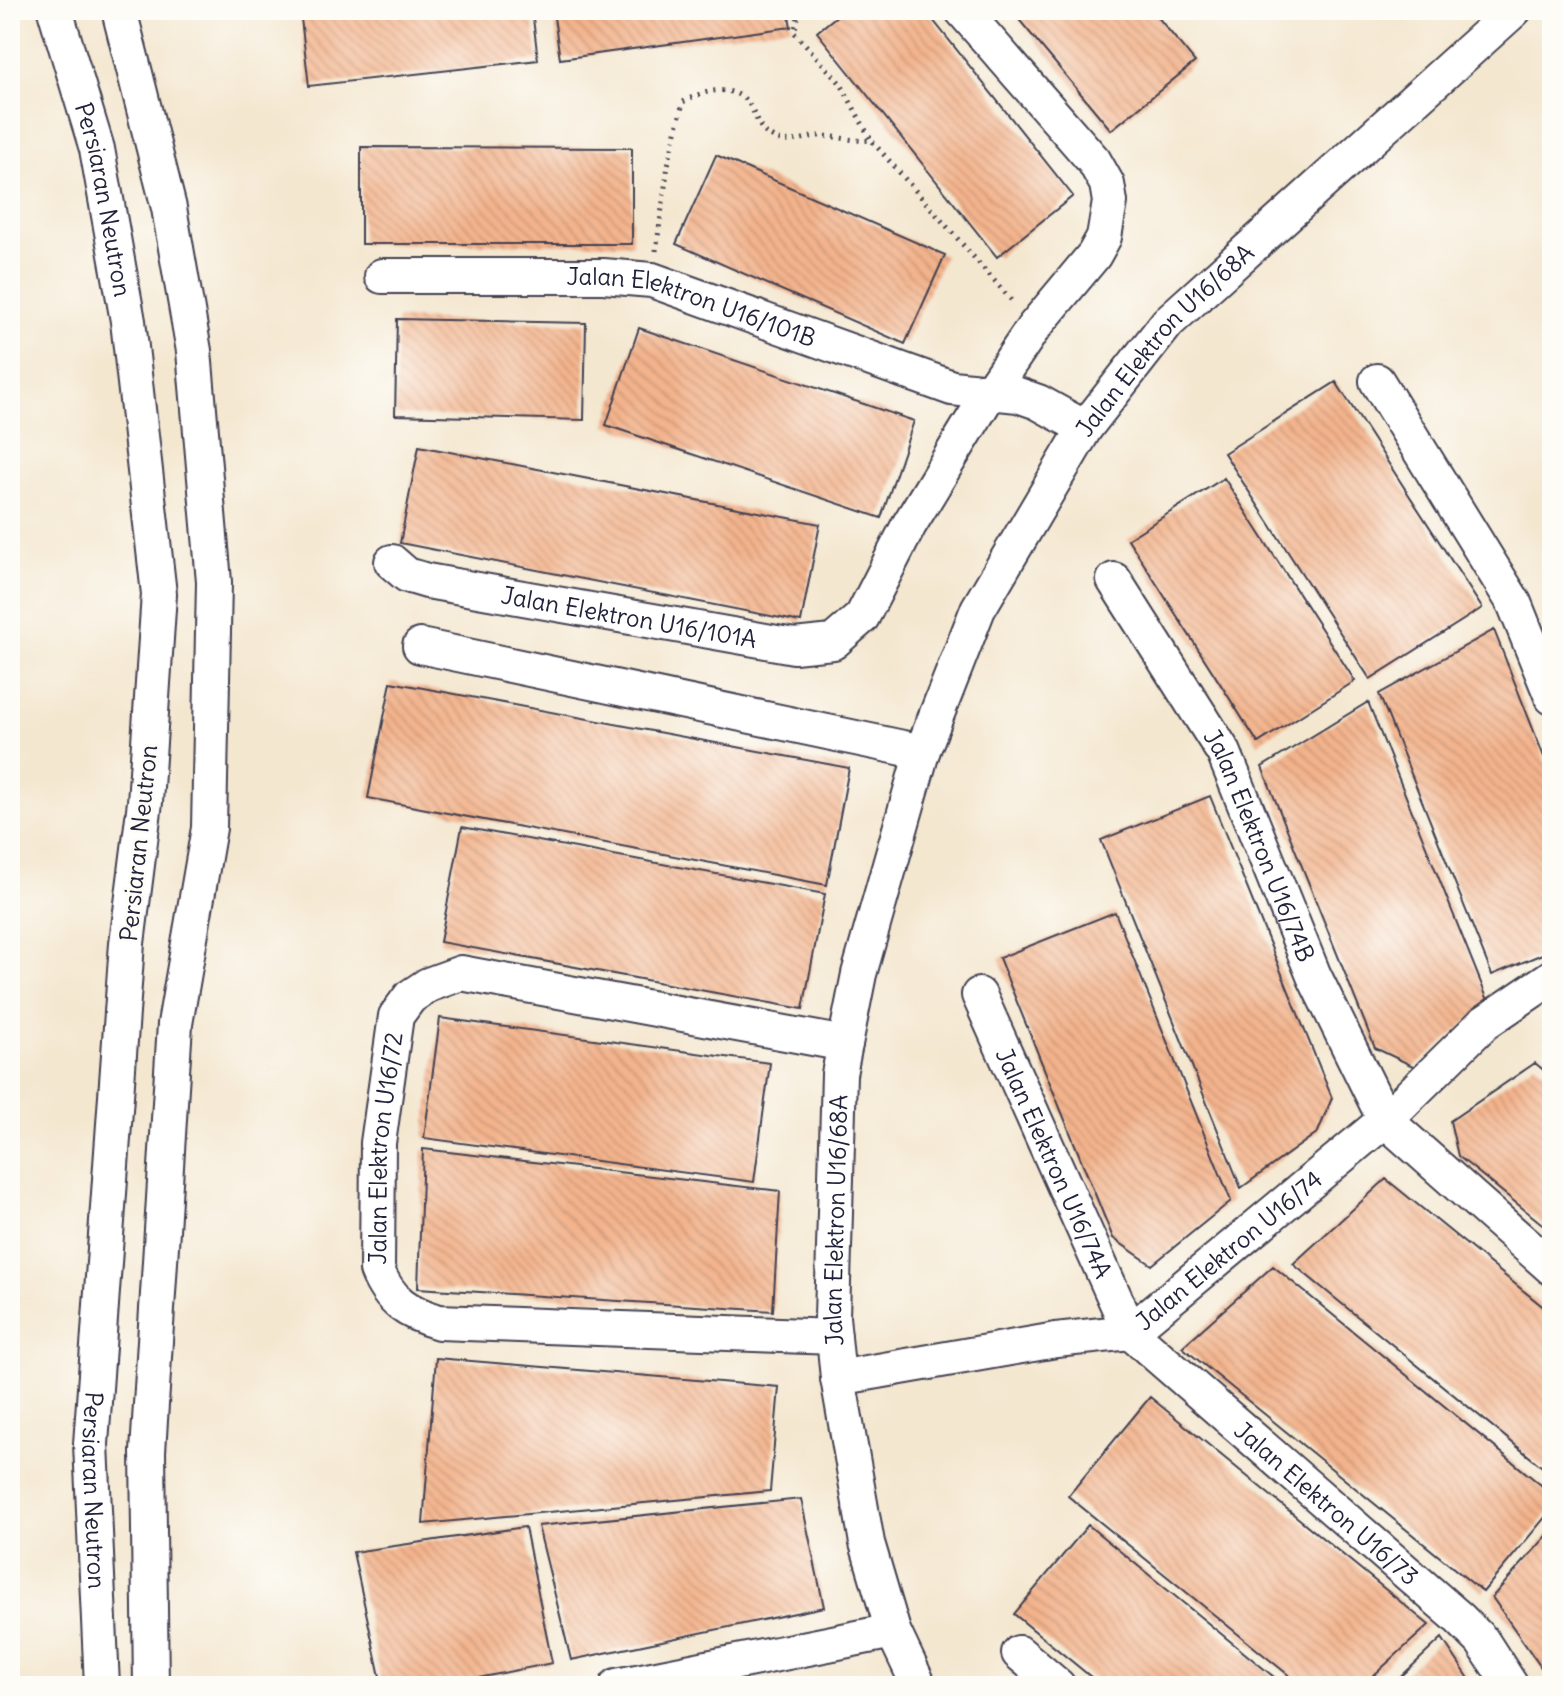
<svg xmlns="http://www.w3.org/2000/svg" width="1562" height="1696" font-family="Delius,sans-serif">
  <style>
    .building { fill: url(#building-back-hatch) }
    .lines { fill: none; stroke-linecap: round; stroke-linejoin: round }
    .minor-casing { stroke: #424051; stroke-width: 38 }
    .path { stroke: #424051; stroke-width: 5; stroke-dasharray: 2 6; stroke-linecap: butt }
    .minor { stroke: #fff; stroke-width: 34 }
    .labels { text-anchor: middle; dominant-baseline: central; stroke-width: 6; stroke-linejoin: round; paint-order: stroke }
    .street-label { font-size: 24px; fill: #22223b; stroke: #fdfcf7 }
  </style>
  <defs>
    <pattern id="building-back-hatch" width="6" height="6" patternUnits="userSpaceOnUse" patternTransform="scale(2)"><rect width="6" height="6" fill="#f3b38c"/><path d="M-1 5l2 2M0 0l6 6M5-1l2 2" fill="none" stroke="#d09a7a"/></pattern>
  </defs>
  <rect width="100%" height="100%" fill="#fdfcf7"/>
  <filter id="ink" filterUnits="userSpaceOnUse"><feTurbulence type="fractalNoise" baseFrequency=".0125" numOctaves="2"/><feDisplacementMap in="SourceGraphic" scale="16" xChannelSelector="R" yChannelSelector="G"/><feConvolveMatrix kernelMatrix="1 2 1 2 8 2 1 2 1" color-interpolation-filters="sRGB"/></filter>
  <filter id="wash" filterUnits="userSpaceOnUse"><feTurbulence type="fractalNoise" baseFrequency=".006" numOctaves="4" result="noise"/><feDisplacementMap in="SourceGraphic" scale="32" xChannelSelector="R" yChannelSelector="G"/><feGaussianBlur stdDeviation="1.8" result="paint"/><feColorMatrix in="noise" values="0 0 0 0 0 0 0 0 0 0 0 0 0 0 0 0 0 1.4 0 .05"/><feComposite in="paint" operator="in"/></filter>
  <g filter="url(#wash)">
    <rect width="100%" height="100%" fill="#f4e7d0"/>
    <g id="blocks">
      <path class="building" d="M300,10H532L538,60L309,86Z
        M553,10H788L791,27L560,59Z
        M844,10H925L1073,196L997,257L817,32Z
        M1011,10H1152L1195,62L1111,130Z
        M361,147L632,148V244H361Z
        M716,155L945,255L905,344L676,244Z
        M397,319L586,323L584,420L395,415Z
        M639,328L914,421L881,518L606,425Z
        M1336,382L1482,608L1370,679L1224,453Z
        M419,446L820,524L801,622L400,543Z
        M1224,478L1355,681L1258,743L1128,539Z
        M1494,630L1552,777V950L1492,975L1379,694Z
        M391,682L849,768L827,885L368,798Z
        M1368,702L1489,1003L1415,1067L1375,1048L1262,767Z
        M1210,796L1332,1098L1318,1132L1241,1188L1101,840Z
        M462,827L825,894L803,1009L440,942Z
        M1115,912L1231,1201L1152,1265L1113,1238L999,958Z
        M440,1018L770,1063L754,1182L424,1138Z
        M1535,1063L1552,1077V1232L1458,1156L1450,1121Z
        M423,1149L780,1191L773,1311L418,1288Z
        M1386,1179L1552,1314V1475L1293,1264Z
        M1273,1266L1552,1494V1509L1483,1592L1182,1347Z
        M436,1358L779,1387L770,1491L423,1524Z
        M1150,1397L1429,1625L1362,1686H1302L1068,1496Z
        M801,1499L824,1607L571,1660L538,1526Z
        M1088,1525L1285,1686H1102L1014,1614Z
        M525,1527L552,1663L439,1686H382L353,1552Z
        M1552,1530V1683L1492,1597Z
        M1442,1638L1474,1686H1391Z"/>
    </g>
  </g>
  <g filter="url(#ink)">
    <use href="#blocks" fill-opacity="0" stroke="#424051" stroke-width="2"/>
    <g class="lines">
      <defs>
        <g id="minor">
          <path id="s1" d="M55,10L97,149L128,321L159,594L145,802L127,943L91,1444L102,1686"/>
          <path d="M119,10L169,208L194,351L214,582L209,828L175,1024L148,1452L151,1686"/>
          <path id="s2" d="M382,276H603L652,280L952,388L1018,395L1038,402L1085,428"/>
          <path d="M1377,381L1514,603L1552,697"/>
          <path id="s3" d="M392,562L407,575L427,581L794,646L833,642L862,617L909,525L990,392L1034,327L1094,255L1104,237L1110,202L1107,184L1094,161L962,10"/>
          <path id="s4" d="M1114,580L1224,753L1314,976L1385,1120L1552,1268"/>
          <path d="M420,646L922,752"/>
          <path id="s5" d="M979,995L1130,1332L1459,1618L1482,1641L1511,1686"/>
          <path id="s6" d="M834,1337L439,1322C408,1313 389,1301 377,1270L378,1143L396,1016L410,997L428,985L461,973L845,1044"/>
          <path id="s7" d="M838,1378L1056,1340L1130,1332L1385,1120L1484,1023L1552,977"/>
          <path d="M1019,1653L1058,1686"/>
          <path d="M617,1686L893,1631"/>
          <path id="s8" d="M919,1686L893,1631L867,1543L838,1378L832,1317L839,1074L859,974L922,752L978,609L1085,428L1168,322L1514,10"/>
        </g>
      </defs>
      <use href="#minor" class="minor-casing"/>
      <path class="path" d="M800,10L794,32L841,84L871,140
        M656,251L668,165L683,102C703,90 736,82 751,107C757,118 759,131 772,137C790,147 804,136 821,136C838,136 853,142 871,140L1013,302"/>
      <use href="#minor" class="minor"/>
    </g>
  </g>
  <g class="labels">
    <g class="street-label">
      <text stroke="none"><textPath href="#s1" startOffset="196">Persiaran Neutron</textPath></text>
      <text stroke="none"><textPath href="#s2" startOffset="314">Jalan Elektron U16/101B</textPath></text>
      <text stroke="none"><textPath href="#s8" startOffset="1440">Jalan Elektron U16/68A</textPath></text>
      <text stroke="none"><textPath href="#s3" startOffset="246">Jalan Elektron U16/101A</textPath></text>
      <text transform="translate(138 843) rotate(-84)">Persiaran Neutron</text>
      <text stroke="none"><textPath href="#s4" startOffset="304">Jalan Elektron U16/74B</textPath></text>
      <text stroke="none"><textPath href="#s6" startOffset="602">Jalan Elektron U16/72</textPath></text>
      <text stroke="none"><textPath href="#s5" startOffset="184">Jalan Elektron U16/74A</textPath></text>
      <text stroke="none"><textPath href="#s8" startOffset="478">Jalan Elektron U16/68A</textPath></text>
      <text stroke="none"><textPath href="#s7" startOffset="424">Jalan Elektron U16/74</textPath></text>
      <text stroke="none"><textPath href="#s1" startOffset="1494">Persiaran Neutron</textPath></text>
      <text stroke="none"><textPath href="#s5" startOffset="630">Jalan Elektron U16/73</textPath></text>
    </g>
  </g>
  <rect width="1562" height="1696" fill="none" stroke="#fdfcf7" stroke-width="40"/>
</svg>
